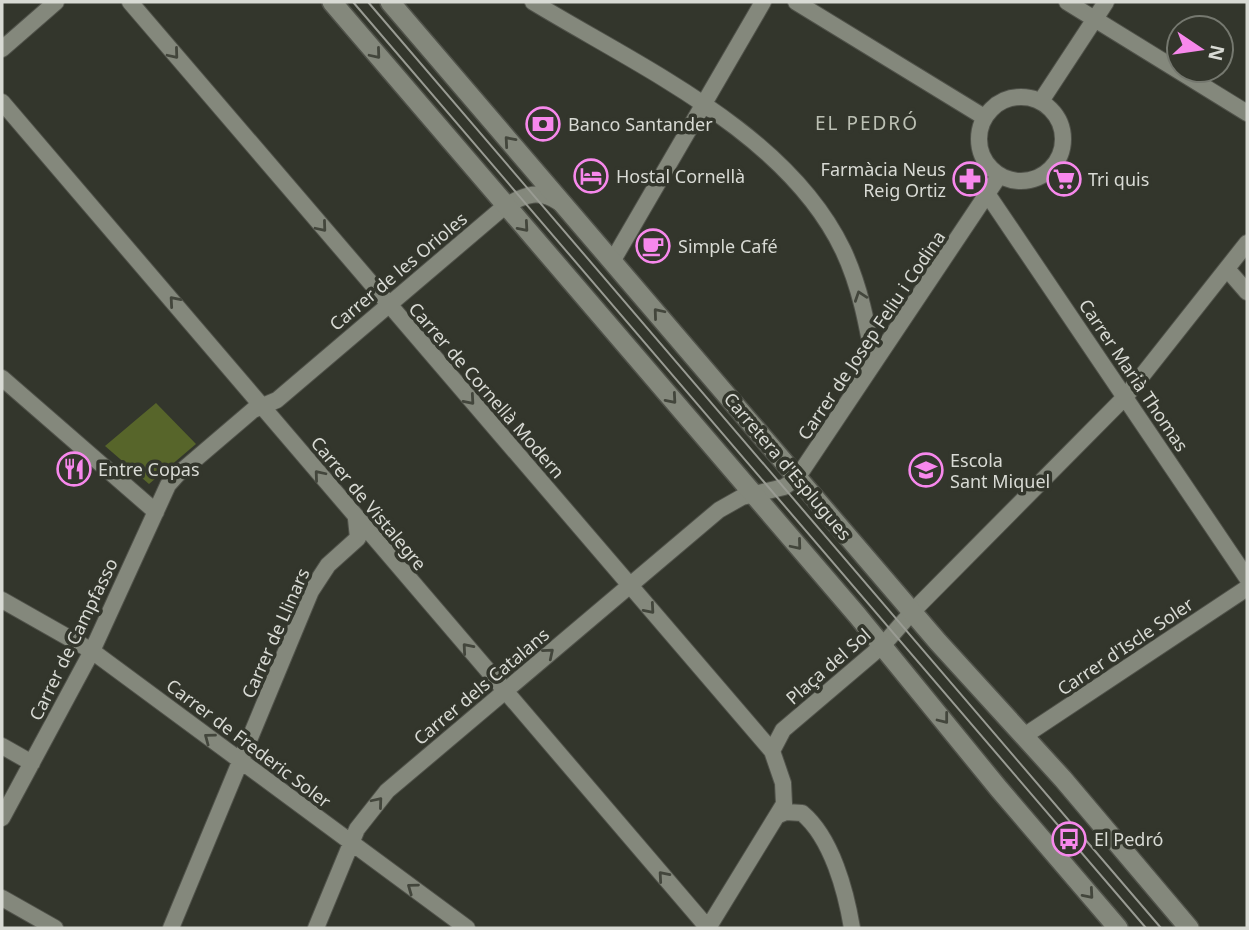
<svg xmlns="http://www.w3.org/2000/svg" width="1249" height="930" font-family="'Noto Sans',sans-serif">
  <style>
    .green { fill: #57652a }
    .lines { fill: none; stroke-linecap: round; stroke-linejoin: round }
    .minor-casing { stroke: #50524a; stroke-width: 18 }
    .tertiary-casing { stroke: #50524a; stroke-width: 22 }
    .minor { stroke: #84887c; stroke-width: 16 }
    .tertiary { stroke: #84887c; stroke-width: 19 }
    .tram { stroke: #999b93; stroke-width: 2 }
    .oneway { stroke: #43463c }
    .labels { text-anchor: middle; dominant-baseline: central; stroke-width: 7; stroke-linejoin: round; paint-order: stroke }
    .poi-label { font-size: 18px; fill: #d8dad4; stroke: #33362c; text-anchor: start }
    .street-label { font-size: 18px; fill: #d8dad4; stroke: #33362c }
    .neighbourhood-label { font-size: 19px; letter-spacing: 2px; fill: #bcc0b4; stroke: #33362c }
  </style>
  <rect width="100%" height="100%" fill="#33362c"/>
  <path class="green" d="M156,403L196,444L149,484L105,446Z"/>
  <g class="lines">
    <defs>
      <path id="minor" d="M130,2L772,751L783,783L784,804L708,928
        M533,2C640,67 787,133 843,250C860,286 867,324 874,363
        M796,2L984,117
        M1067,2L1247,113
        M2,49L56,2
        M979 139a42 42 0 1 1 84 0a42 42 0 1 1-84 0Z
        M1041,101L1106,2
        M2,102L708,928
        M988,195L1247,578
        M613,260L763,2
        M1227,269L1247,292
        M2,378L156,512
        M2,600L92,651L467,928
        M1024,736L1247,588
        M2,746L32,763
        M772,751L783,730L883,645L912,612L1126,396L1247,243
        M779,815L786,812L802,813C832,838 846,892 852,928
        M2,818L92,651L168,485L177,475L253,410L277,400L505,206C526,194 539,189 560,203
        M2,898L55,928
        M171,928L311,591L328,565L358,538L356,519
        M316,928L357,829L387,791L719,510L742,497L784,487L797,478L999,176"/>
      <path id="tertiary" d="M332,2L857,615L999,789L1118,928
        M390,2L938,642L1063,779L1189,928"/>
    </defs>
    <use href="#minor" class="minor-casing"/>
    <use href="#tertiary" class="tertiary-casing"/>
    <use href="#minor" class="minor"/>
    <use href="#tertiary" class="tertiary"/>
    <path class="tram" d="M353,2L1146,928
      M368,2L1161,928"/>
  </g>
  <defs><path id="oneway-chevron" d="M-2-3.5L2.5 0L-2 3.5" fill="none" stroke-width="1.6" stroke-linecap="round" stroke-linejoin="round" transform="scale(1.75)"/></defs>
  <g class="oneway">
    <use href="#oneway-chevron" transform="translate(174 54) rotate(50)"/>
    <use href="#oneway-chevron" transform="translate(376 54) rotate(50)"/>
    <use href="#oneway-chevron" transform="translate(509 141) rotate(-131)"/>
    <use href="#oneway-chevron" transform="translate(322 227) rotate(50)"/>
    <use href="#oneway-chevron" transform="translate(524 227) rotate(49)"/>
    <use href="#oneway-chevron" transform="translate(860 296) rotate(-109)"/>
    <use href="#oneway-chevron" transform="translate(174 301) rotate(-131)"/>
    <use href="#oneway-chevron" transform="translate(658 313) rotate(-130)"/>
    <use href="#oneway-chevron" transform="translate(672 399) rotate(49)"/>
    <use href="#oneway-chevron" transform="translate(470 400) rotate(49)"/>
    <use href="#oneway-chevron" transform="translate(319 475) rotate(-130)"/>
    <use href="#oneway-chevron" transform="translate(797 545) rotate(50)"/>
    <use href="#oneway-chevron" transform="translate(650 609) rotate(49)"/>
    <use href="#oneway-chevron" transform="translate(467 648) rotate(-131)"/>
    <use href="#oneway-chevron" transform="translate(549 653) rotate(-40)"/>
    <use href="#oneway-chevron" transform="translate(944 719) rotate(52)"/>
    <use href="#oneway-chevron" transform="translate(209 738) rotate(-143)"/>
    <use href="#oneway-chevron" transform="translate(378 802) rotate(-50)"/>
    <use href="#oneway-chevron" transform="translate(663 876) rotate(-131)"/>
    <use href="#oneway-chevron" transform="translate(412 888) rotate(-144)"/>
    <use href="#oneway-chevron" transform="translate(1089 894) rotate(49)"/>
  </g>
  <defs>
    <symbol id="bank-ring" viewBox="-11 -11 22 22"><circle r="9.5" fill="#33362c" stroke="#f788ec" stroke-width="1.5"/><path d="M-6-4H6V4H-6ZM0-2.3a2.3 2.3 0 1 0 0 4.6a2.3 2.3 0 1 0 0-4.6Z" fill="#f788ec"/></symbol>
    <symbol id="hotel-ring" viewBox="-11 -11 22 22"><circle r="9.5" fill="#33362c" stroke="#f788ec" stroke-width="1.5"/><path d="M-6-4.5h1.5V1H6V5H4.5V3h-9V5H-6ZM-4 0a1.8 1.8 0 1 1 3.6 0ZM.5 0V-2.5h3Q6-2.5 6 0Z" fill="#f788ec"/></symbol>
    <symbol id="pharmacy-ring" viewBox="-11 -11 22 22"><circle r="9.5" fill="#33362c" stroke="#f788ec" stroke-width="1.5"/><path d="M-2-6h4v4h4v4h-4v4h-4v-4h-4v-4h4Z" fill="#f788ec"/></symbol>
    <symbol id="supermarket-ring" viewBox="-11 -11 22 22"><circle r="9.5" fill="#33362c" stroke="#f788ec" stroke-width="1.5"/><path d="M-6-5.5h2.5l.6 2H6L4.5 2H-2.5L-4.4-4H-6ZM-1.5 3.2a1.3 1.3 0 1 0 .1 0ZM3 3.2a1.3 1.3 0 1 0 .1 0Z" fill="#f788ec"/></symbol>
    <symbol id="cafe-ring" viewBox="-11 -11 22 22"><circle r="9.5" fill="#33362c" stroke="#f788ec" stroke-width="1.5"/><path d="M-5.5-4.5H6V0H3Q3 3.5 0 3.5H-2.5Q-5.5 3.5-5.5 0ZM3-3.2v2h1.7v-2ZM-6 4.5H4V6H-6Z" fill="#f788ec"/></symbol>
    <symbol id="restaurant-ring" viewBox="-11 -11 22 22"><circle r="9.5" fill="#33362c" stroke="#f788ec" stroke-width="1.5"/><path d="M-5-6h1v4h1v-4h1v4h1v-4h1v5L-1.5 .5V6h-2V.5L-5-1ZM5-6V6H3V1.5H1.5Q1.5-4 5-6Z" fill="#f788ec"/></symbol>
    <symbol id="school-ring" viewBox="-11 -11 22 22"><circle r="9.5" fill="#33362c" stroke="#f788ec" stroke-width="1.5"/><path d="M0-5L7-2L0 1L-7-2ZM-4 1L0 2.5L4 1V4Q0 6-4 4Z" fill="#f788ec"/></symbol>
    <symbol id="bus-ring" viewBox="-11 -11 22 22"><circle r="9.5" fill="#33362c" stroke="#f788ec" stroke-width="1.5"/><path d="M-5-6H5V4H4V6H2V4H-2V6H-4V4H-5ZM-3.5-4V0h7V-4ZM-3.5 1.2v1.5H-2V1.2ZM2 1.2v1.5H3.5V1.2Z" fill="#f788ec"/></symbol>
  </defs>
  <g fill-rule="evenodd">
    <use href="#bank-ring" x="524" y="105" width="38" height="38"/>
    <use href="#hotel-ring" x="572" y="157" width="38" height="38"/>
    <use href="#pharmacy-ring" x="951" y="160" width="38" height="38"/>
    <use href="#supermarket-ring" x="1045" y="160" width="38" height="38"/>
    <use href="#cafe-ring" x="634" y="227" width="38" height="38"/>
    <use href="#restaurant-ring" x="55" y="450" width="38" height="38"/>
    <use href="#school-ring" x="907" y="451" width="38" height="38"/>
    <use href="#bus-ring" x="1050" y="820" width="38" height="38"/>
  </g>
  <g class="labels">
    <g class="poi-label">
      <text x="568" y="124">Banco Santander</text>
      <text x="946" y="169" text-anchor="end">Farmàcia Neus<tspan x="946" dy="21">Reig Ortiz</tspan></text>
      <text x="616" y="176">Hostal Cornellà</text>
      <text x="1088" y="179">Tri quis</text>
      <text x="678" y="246">Simple Café</text>
      <text x="950" y="460">Escola<tspan x="950" dy="21">Sant Miquel</tspan></text>
      <text x="98" y="469">Entre Copas</text>
      <text x="1094" y="839">El Pedró</text>
    </g>
    <g class="street-label">
      <text transform="translate(398 271) rotate(-40)">Carrer de les Orioles</text>
      <text transform="translate(871 335) rotate(-56)">Carrer de Josep Feliu i Codina</text>
      <text transform="translate(1134 375) rotate(56)">Carrer Marià Thomas</text>
      <text transform="translate(487 390) rotate(49)">Carrer de Cornellà Modern</text>
      <text transform="translate(788 466) rotate(50)">Carretera d'Esplugues</text>
      <text transform="translate(369 503) rotate(50)">Carrer de Vistalegre</text>
      <text transform="translate(275 633) rotate(-66)">Carrer de Llinars</text>
      <text transform="translate(73 639) rotate(-64)">Carrer de Campfasso</text>
      <text transform="translate(1125 646) rotate(-34)">Carrer d'Iscle Soler</text>
      <text transform="translate(828 666) rotate(-41)">Plaça del Sol</text>
      <text transform="translate(481 686) rotate(-40)">Carrer dels Catalans</text>
      <text transform="translate(249 743) rotate(37)">Carrer de Frederic Soler</text>
    </g>
    <g class="neighbourhood-label">
      <text x="867" y="123">EL PEDRÓ</text>
    </g>
  </g>
  <rect width="1249" height="930" fill="none" stroke="#d8dad4" stroke-width="7"/>
  <g transform="translate(1200 49) rotate(103)"><circle r="33" fill="#33362c" stroke="#75786f" stroke-width="2"/>
  <path d="M0-5L12 26L0 18L-12 26Z" fill="#f788ec"/>
  <text y="-10" font-size="19" font-weight="bold" text-anchor="middle" fill="#d8dad4">N</text>
  </g>
</svg>
